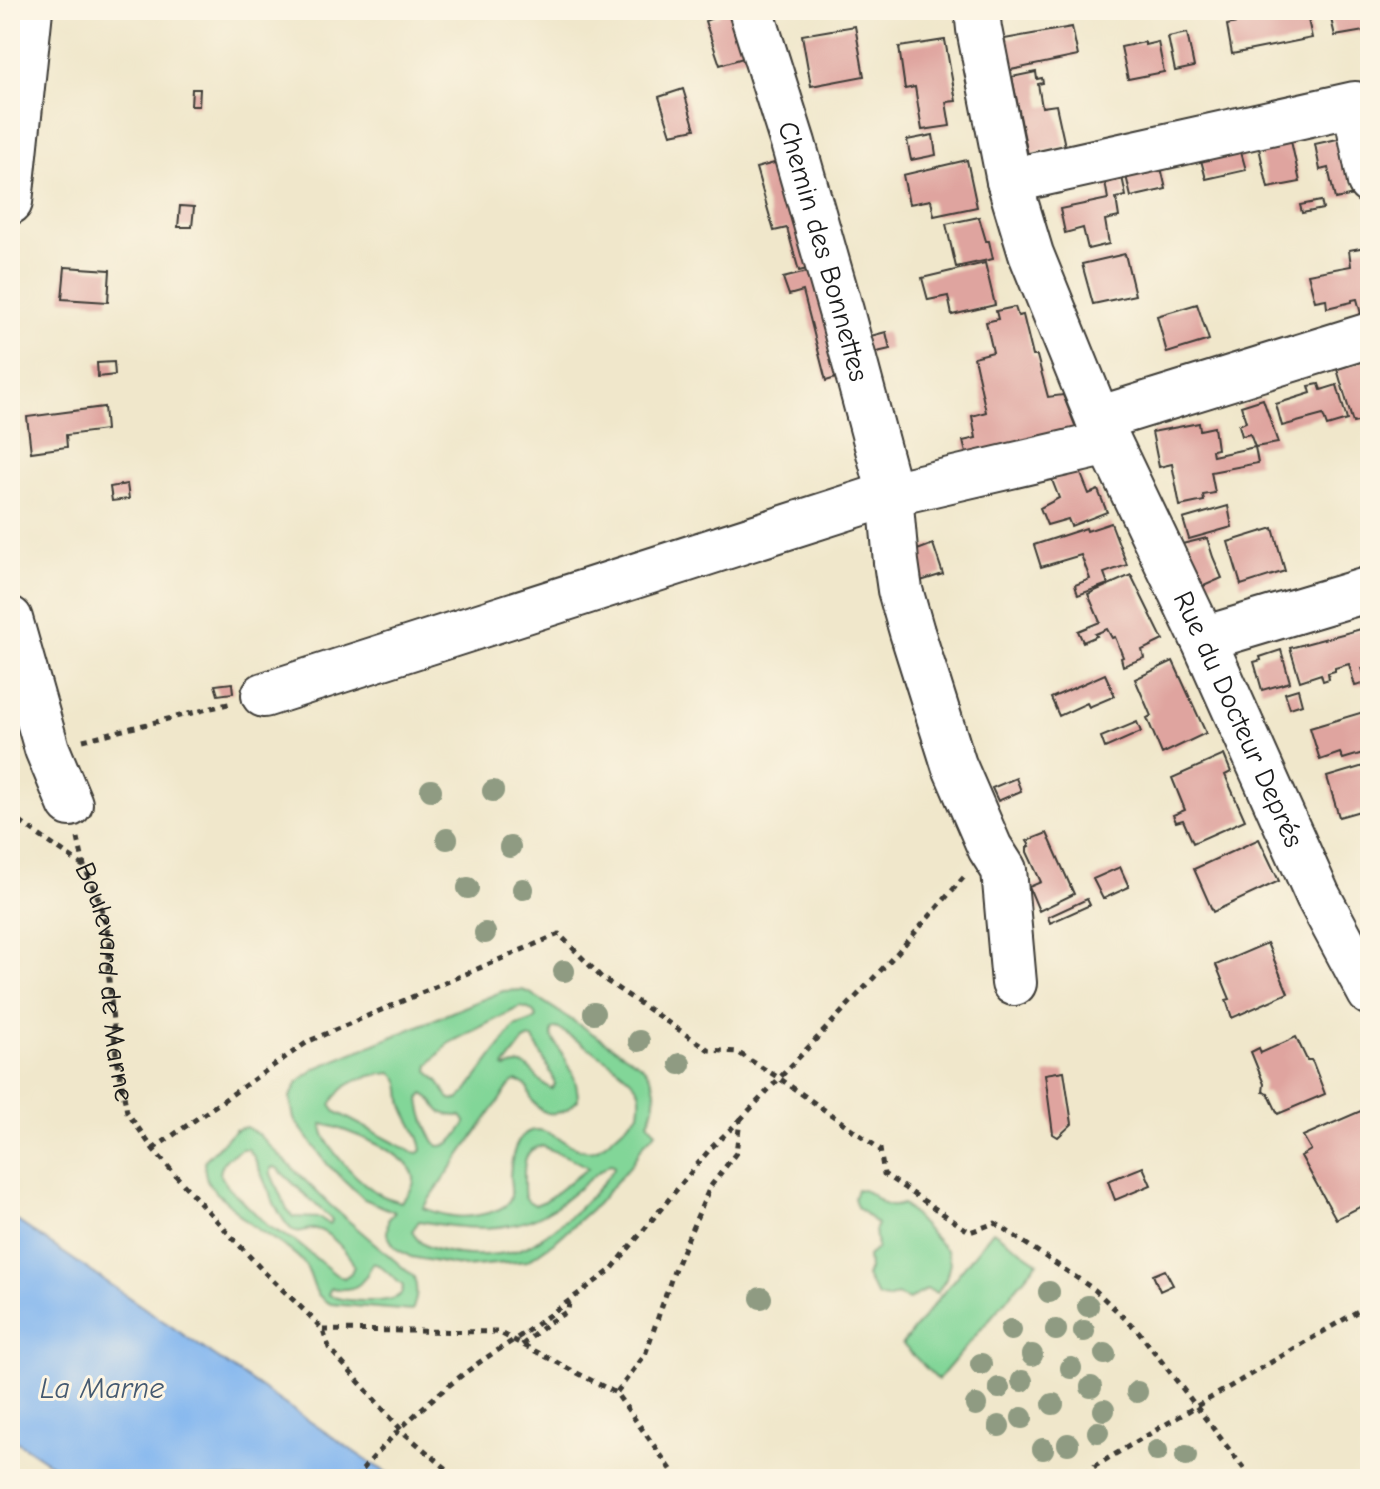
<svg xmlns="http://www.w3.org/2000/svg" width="1380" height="1489" font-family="'Comic Neue',sans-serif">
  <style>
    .green { fill: #82d698; stroke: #4f795a; stroke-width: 2; fill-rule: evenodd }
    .water { fill: #81b5ef; stroke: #4e6886; stroke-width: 2 }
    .building { fill: #dfa49f }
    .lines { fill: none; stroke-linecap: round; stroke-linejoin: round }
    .minor-casing { stroke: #3c3a36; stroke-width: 48 }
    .path { stroke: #3c3a36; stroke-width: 5; stroke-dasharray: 6 6; stroke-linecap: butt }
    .minor { stroke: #fff; stroke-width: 44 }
    .path-bridge { stroke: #3c3a36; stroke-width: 5; stroke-dasharray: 6 6; stroke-linecap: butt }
    .tree { fill: #8f9b82 }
    .labels { text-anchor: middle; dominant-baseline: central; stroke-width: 6; stroke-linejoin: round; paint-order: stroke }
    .street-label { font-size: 28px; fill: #1c1c1c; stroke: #fcf5e5 }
    .water-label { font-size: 30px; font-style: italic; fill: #445970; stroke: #fcf5e5 }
  </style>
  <rect width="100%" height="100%" fill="#fcf5e5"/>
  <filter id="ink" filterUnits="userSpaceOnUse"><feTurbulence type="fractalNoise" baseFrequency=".0125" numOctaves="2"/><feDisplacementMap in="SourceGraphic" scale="16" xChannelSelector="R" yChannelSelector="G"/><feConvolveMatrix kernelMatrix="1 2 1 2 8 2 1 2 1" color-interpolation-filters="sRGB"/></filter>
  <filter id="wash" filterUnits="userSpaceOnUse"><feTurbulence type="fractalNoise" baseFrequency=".006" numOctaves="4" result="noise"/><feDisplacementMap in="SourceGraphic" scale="32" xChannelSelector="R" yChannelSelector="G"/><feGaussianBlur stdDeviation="1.8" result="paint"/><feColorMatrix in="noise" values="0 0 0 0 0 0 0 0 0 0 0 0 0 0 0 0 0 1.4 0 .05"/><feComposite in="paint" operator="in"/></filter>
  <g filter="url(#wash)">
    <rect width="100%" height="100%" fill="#f0e7cb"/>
    <path class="green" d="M522,990L530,993L641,1065C659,1082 659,1101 648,1122L656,1132L643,1145L631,1165L597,1204L557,1240L527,1261L465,1267L411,1257L395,1248L387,1234L388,1220L395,1212L364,1199L328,1165L294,1119L290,1098L298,1082L316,1068L503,991ZM520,1007C527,1008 535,1010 536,1018C531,1023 521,1024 514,1027L465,1093L458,1100L450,1099L439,1082L428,1071L429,1065L449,1043ZM555,1028L559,1029C577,1041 627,1070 637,1087C642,1094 640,1104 639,1113C629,1122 608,1143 597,1149C574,1159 549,1121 528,1132C514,1139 511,1160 510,1176C510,1184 513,1192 510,1200C503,1214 466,1218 453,1216C442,1215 432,1211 423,1208L511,1084L516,1081C532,1086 526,1089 532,1100C545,1121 564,1115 578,1100C578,1075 564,1057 552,1037V1031ZM530,1038L534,1040L553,1077L555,1085L552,1089C531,1081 535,1056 506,1068L504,1067L524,1041ZM392,1073C405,1082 399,1096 404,1108C410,1123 420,1134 422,1150L419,1153L412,1152L336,1112L331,1105C343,1080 366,1075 392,1073ZM423,1094C443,1103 429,1116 461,1116L466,1123C459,1133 452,1147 438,1146C428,1133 421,1114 420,1098ZM322,1124C343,1128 417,1155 414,1181C413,1190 406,1196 401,1202C395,1200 388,1198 383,1196C363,1186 322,1147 322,1124ZM542,1146C554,1152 579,1160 588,1168L545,1201L535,1205C531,1202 527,1202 525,1196C524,1195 524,1185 524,1183C524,1167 522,1149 542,1146ZM610,1164L614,1165V1168C596,1194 574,1215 548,1233C540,1239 531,1246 521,1249C502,1256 466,1257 447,1252C432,1249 419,1246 412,1231L419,1221C462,1229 512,1235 552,1209C572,1196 589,1177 610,1164Z
      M246,1127L258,1134L330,1205L414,1277C418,1290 417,1298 412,1311L331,1304C307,1293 317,1277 301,1260C287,1245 266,1236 250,1224C241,1218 235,1209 227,1202C210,1187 205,1185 204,1161L235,1130ZM242,1149H248L254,1157C262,1174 277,1217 291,1229C299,1235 306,1228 315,1229C328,1230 350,1254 354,1266L351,1273L344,1278L335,1274L295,1241L269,1227L227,1186L220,1174C222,1159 229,1156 242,1149ZM273,1167L277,1168L332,1220L331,1223L329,1224L320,1218L293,1217L287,1210L271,1174V1168ZM374,1263L380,1266L403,1286C402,1291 403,1293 398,1296C387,1304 339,1302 328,1294L331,1288C343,1289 354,1292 363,1280C368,1275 369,1268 374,1263Z
      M857,1189C878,1191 879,1213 903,1204L947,1251L950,1263L946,1279L937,1293L927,1289L909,1300L897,1295L888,1299L878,1297L866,1277L869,1269L868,1256L877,1248L875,1229L877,1224L857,1207L854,1198Z
      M993,1231L1038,1262L938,1380L902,1344Z"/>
    <path class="water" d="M10,1216L369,1462L398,1479H73L10,1437Z"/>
    <g id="blocks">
      <path class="building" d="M719,10H741L756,54L720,65L705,21L720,15Z
        M1268,10H1306L1312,38L1232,54L1227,25L1269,16Z
        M1329,10H1370V30L1335,36Z
        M855,26L864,76L811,86L802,35Z
        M1072,27L1078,56L1006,71L999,40Z
        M1187,33L1194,67L1175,71L1168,37Z
        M945,40L956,101L946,102L950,126L922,130L915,87L905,89L899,47Z
        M1145,42V45L1158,42L1164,72L1128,79L1121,47Z
        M1036,72L1037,79L1042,78L1043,83L1038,84L1042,107L1056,105L1065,146L1028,155L1012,77Z
        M192,89H200L199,106H191Z
        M683,89L695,129L671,134L659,97Z
        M933,135L936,155L911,160L907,140Z
        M1342,138L1354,195L1335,199L1328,168L1320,170L1315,144Z
        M1291,141L1300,182L1268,188L1259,148Z
        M1241,152L1246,170L1206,179L1201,160Z
        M789,159L819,266L799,271L787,228L774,231L756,168Z
        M1159,159L1166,189L1131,197L1124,167Z
        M967,160L977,207L934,216L931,200L909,204L903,175Z
        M1120,167L1126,196L1116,198L1119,217L1105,220L1109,244L1088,249L1083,228L1065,233L1060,209L1108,199L1103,170Z
        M1321,201L1323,209L1302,213L1300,205Z
        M180,206L194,207L192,227H178Z
        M979,217L986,241H989L993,259L956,267L946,224Z
        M1366,247L1370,266V311L1361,314L1357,299L1352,300V302L1327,308L1326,299L1315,301L1308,274L1351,266L1349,250Z
        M1125,254L1135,295L1093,304L1082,264Z
        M985,263L995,305L952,315L948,296L928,300L922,278Z
        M65,267L110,270L108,302L62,299Z
        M819,269L849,374L826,381L803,291L789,295L783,278Z
        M1197,304L1209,340L1167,353L1157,316Z
        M1015,307L1018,316L1023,315L1033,356H1037L1048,397L1063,395L1082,443L968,461L963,441L976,438L972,416L986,412L974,357L993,352L986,322L998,319L996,311Z
        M886,332L890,349L868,354L863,338Z
        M1370,359V419L1353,423L1337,369Z
        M114,362L115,375L98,377L97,363Z
        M1319,384L1321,390L1337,385L1347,420L1327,426L1323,415L1282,426L1276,404L1311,393L1309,386Z
        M1263,399L1278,443L1255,447L1250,434L1242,436L1239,425L1246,422L1241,406Z
        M104,407L106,430L66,435L67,447L31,452L27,417Z
        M1199,423L1200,430L1214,427L1217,449L1212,450L1213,456L1255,447L1258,463L1211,472L1215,493L1203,495L1204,501L1180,506L1172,464L1159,467L1152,432Z
        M1079,469L1089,494L1098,490L1107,512L1071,526L1068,519L1047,525L1040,508L1059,498L1052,480Z
        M127,484L129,499L112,501L110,487Z
        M1228,506L1232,527L1189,539L1183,519Z
        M1111,523L1127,565L1104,573L1108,584L1078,595L1075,585L1090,579L1081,555L1041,567L1034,545L1086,528L1087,531Z
        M1273,528L1285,571L1241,585L1228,542Z
        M1207,538L1213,557L1222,578L1197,589L1178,545Z
        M933,544L943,574L911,584L907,554Z
        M1131,575L1163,640L1142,650L1144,658L1123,666L1121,658L1123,657L1115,637L1112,638L1107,629L1095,634L1097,636L1083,642L1078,631L1100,622L1088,594Z
        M1370,624V666L1362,668L1367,683L1355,686L1349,664L1335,668V671L1328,673L1329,679L1323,681L1321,674L1300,681L1290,648L1365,628V626Z
        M1281,650L1290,682L1262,690L1254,662L1261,660L1260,657Z
        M1173,661L1206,733L1162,754L1147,718L1151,716L1135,679Z
        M1105,674L1115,696L1089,707L1087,703L1059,716L1051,698Z
        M232,683L233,693L218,695L215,685Z
        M1298,689L1302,704L1290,708L1285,693Z
        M1370,710V751L1343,759L1340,753L1320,760L1310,728Z
        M1137,722L1141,732L1105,748L1101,737Z
        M1224,755L1231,772L1225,775L1245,820L1193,843L1183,820L1176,822L1173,815L1185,810L1172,778Z
        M1370,764V816L1363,818L1360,811L1339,817L1327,777Z
        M1016,778L1021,791L998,801L992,788Z
        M1047,833L1074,894L1039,911L1029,887L1041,882L1027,852V847L1030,846L1027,841Z
        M1259,839L1279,881L1213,912L1194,869Z
        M1120,867L1129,887L1103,899L1093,879Z
        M1087,899L1090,905L1050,923L1048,917Z
        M1267,943L1288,993L1232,1018L1226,1000L1230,999L1216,965Z
        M1296,1037L1307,1060H1311L1313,1063L1325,1094L1278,1114L1268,1093L1263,1092L1264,1084L1251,1052L1259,1048L1261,1053Z
        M1064,1071L1072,1124L1058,1137L1053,1134L1045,1074Z
        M1370,1107V1202L1336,1219L1301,1156L1311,1150L1303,1136Z
        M1143,1167L1151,1185L1115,1200L1108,1181Z
        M1165,1270L1173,1285L1160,1291L1153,1275Z"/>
    </g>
  </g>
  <g filter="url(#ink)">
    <use href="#blocks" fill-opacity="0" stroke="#3c3a36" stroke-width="2"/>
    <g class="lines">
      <defs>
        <g id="minor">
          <path id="s2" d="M751,10L793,143L841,311L890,494L896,562L900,590L912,632L954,765L990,848L1004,870L1014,983"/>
          <path id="s3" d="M977,10L979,29L1009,181L1031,254L1098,419L1203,639L1318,896L1370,993"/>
          <path d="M1009,181L1355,104L1370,182"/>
          <path d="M10,202L30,10"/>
          <path d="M1098,419L1370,335"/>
          <path d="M10,619L47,749L70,804"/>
          <path d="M1203,639L1370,589"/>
          <path d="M264,695L890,494L1109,443"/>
        </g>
      </defs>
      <use href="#minor" class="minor-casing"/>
      <g class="path">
        <path d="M83,740L232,703"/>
        <path d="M10,815L83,866"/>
        <path id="s1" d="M78,838L84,866L99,900L110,941L108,969L116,1053L127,1112L153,1149L184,1185L264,1272L310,1316L323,1330L329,1348L404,1433L459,1479"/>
        <path d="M740,1120L898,952L965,876"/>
        <path d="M153,1149L309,1041L559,934L602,978L709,1050L737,1052L779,1078L880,1149L884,1174L970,1232L995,1223L1095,1290L1139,1332L1252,1479"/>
        <path d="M323,1330L498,1332L616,1393L678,1479"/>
        <path d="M526,1332L611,1270L710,1149L740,1120L736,1153L710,1187L675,1268L645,1355L616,1393"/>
        <path d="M522,1345L548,1323L568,1311L569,1302"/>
        <path d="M1073,1479L1370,1304"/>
      </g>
      <use href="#minor" class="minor"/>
      <path class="path-bridge" d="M355,1479C388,1438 427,1401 469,1370C487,1356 507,1345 526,1332"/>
    </g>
    <g class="tree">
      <circle cx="431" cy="790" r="11"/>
      <circle cx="493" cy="791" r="11"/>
      <circle cx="447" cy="839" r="11"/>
      <circle cx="510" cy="847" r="11"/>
      <circle cx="468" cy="888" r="11"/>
      <circle cx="523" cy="889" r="11"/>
      <circle cx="485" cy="933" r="11"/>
      <circle cx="564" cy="971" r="11"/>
      <circle cx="594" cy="1013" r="11"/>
      <circle cx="639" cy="1041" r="11"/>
      <circle cx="680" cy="1064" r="11"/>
      <circle cx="1049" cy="1292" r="11"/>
      <circle cx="761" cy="1298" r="11"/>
      <circle cx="1088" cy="1306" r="11"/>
      <circle cx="1011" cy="1330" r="11"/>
      <circle cx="1056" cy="1330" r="11"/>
      <circle cx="1084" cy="1331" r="11"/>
      <circle cx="1105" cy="1354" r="11"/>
      <circle cx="1032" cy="1355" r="11"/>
      <circle cx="981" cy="1364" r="11"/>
      <circle cx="1071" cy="1368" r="11"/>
      <circle cx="1022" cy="1381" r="11"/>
      <circle cx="1091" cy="1387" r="11"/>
      <circle cx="999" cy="1388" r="11"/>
      <circle cx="1137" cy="1392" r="11"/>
      <circle cx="1053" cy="1404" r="11"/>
      <circle cx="976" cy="1405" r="11"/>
      <circle cx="1104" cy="1410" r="11"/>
      <circle cx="1022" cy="1418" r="11"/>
      <circle cx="999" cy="1426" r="11"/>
      <circle cx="1098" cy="1432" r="11"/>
      <circle cx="1068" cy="1444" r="11"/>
      <circle cx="1043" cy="1449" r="11"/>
      <circle cx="1157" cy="1451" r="11"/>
      <circle cx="1186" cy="1456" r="11"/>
    </g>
  </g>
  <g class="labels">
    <g class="street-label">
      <text stroke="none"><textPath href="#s2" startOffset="252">Chemin des Bonnettes</textPath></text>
      <text stroke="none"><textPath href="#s3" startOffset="760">Rue du Docteur Deprés</textPath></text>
      <text stroke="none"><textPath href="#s1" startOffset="148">Boulevard de Marne</textPath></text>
    </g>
    <g class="water-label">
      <text x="102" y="1388">La Marne</text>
    </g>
  </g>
  <rect width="1380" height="1489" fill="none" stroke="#fcf5e5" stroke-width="40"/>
</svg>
